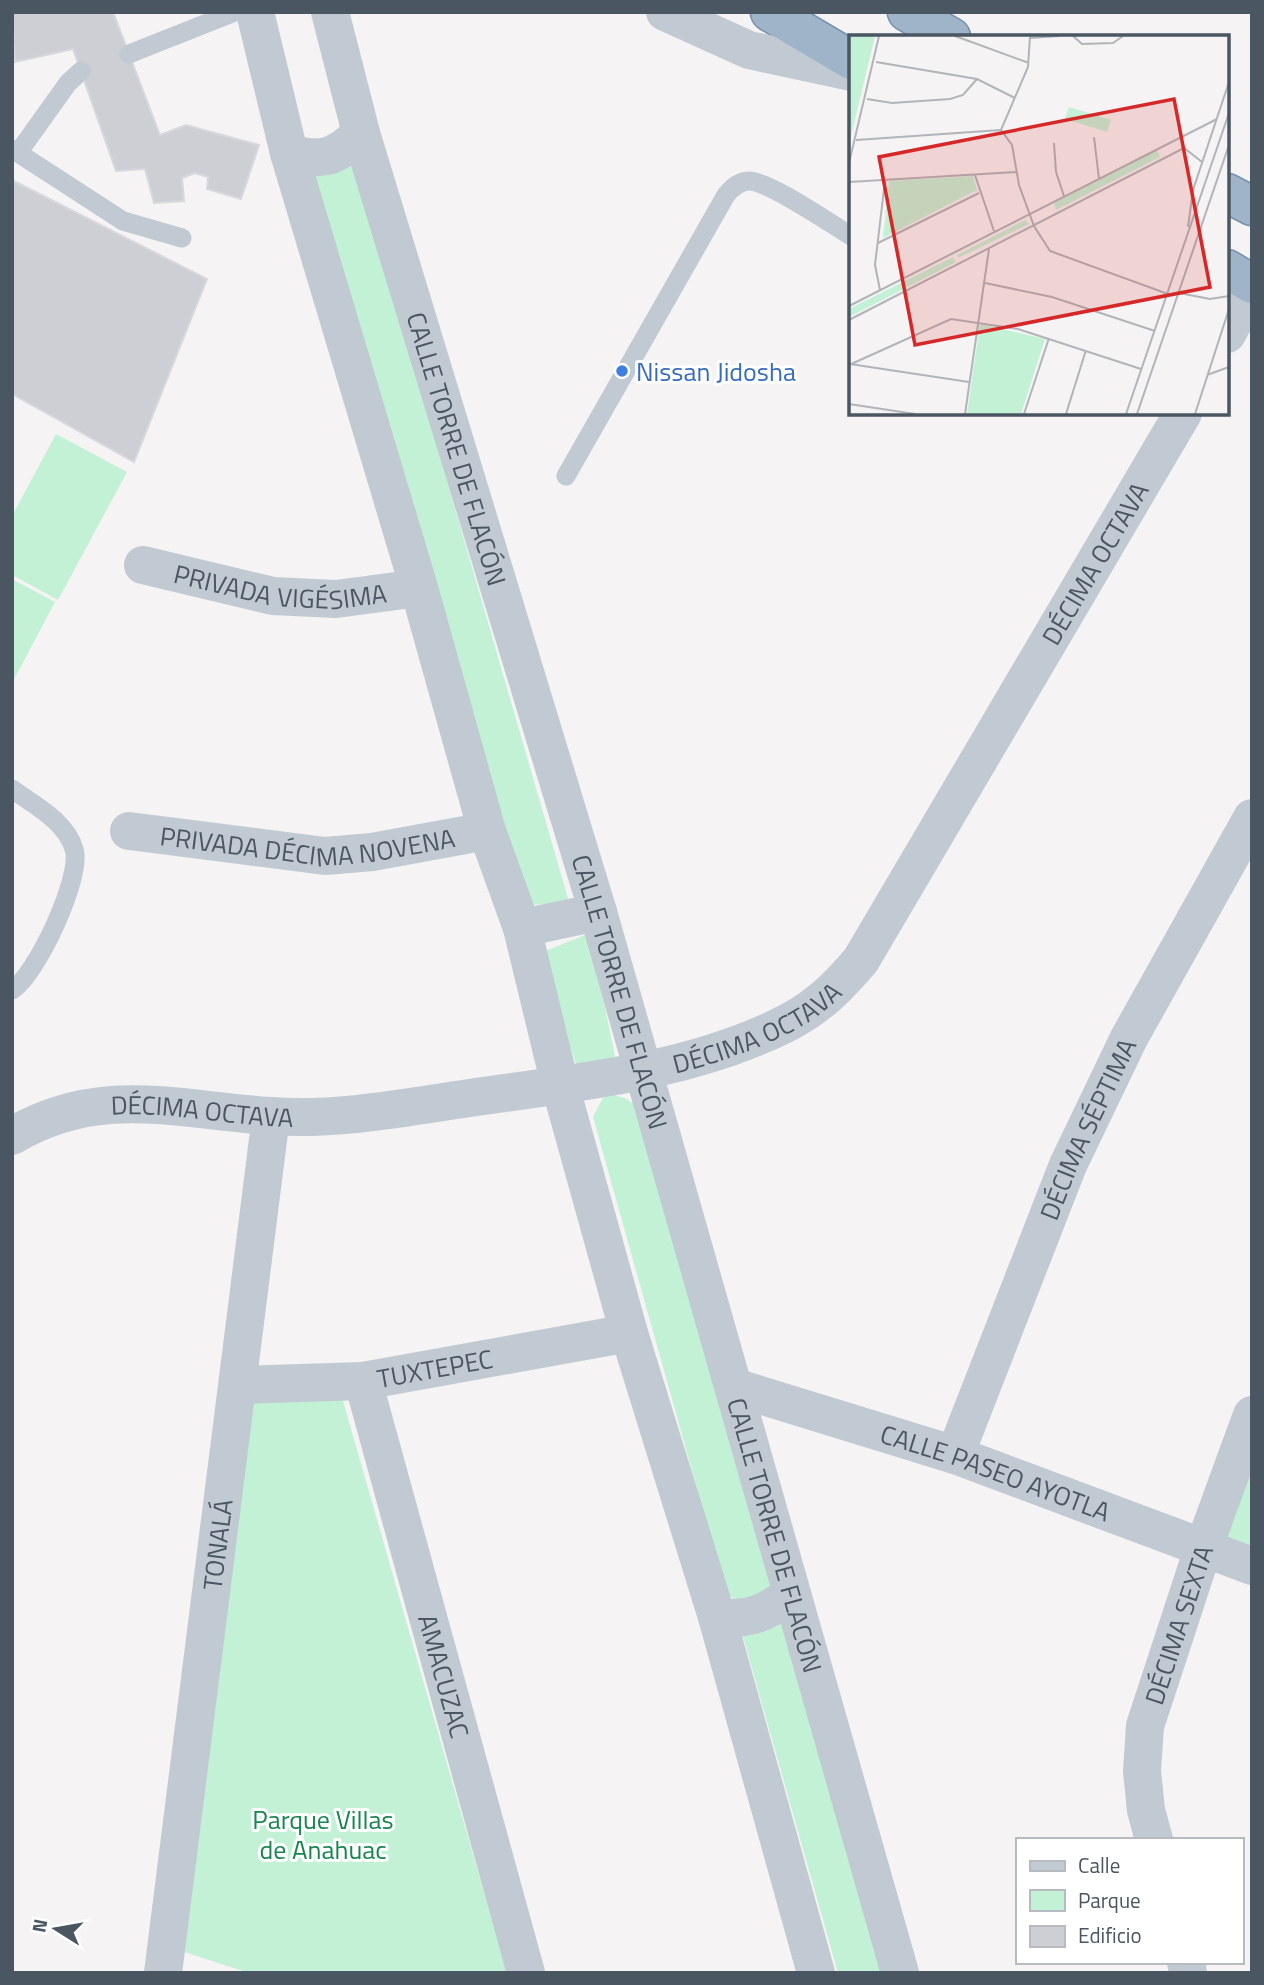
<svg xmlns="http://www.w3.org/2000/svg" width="1264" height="1985" font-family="'Titillium Web',sans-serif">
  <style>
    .green { fill: #c3f1d5 }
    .building { fill: #cdcfd5; stroke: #d7d9de; stroke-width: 2 }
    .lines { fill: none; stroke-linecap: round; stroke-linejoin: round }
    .trunk-casing { stroke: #7690ad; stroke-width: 41 }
    .service { stroke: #c1cad2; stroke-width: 19 }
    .minor { stroke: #c1cad2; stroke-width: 38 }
    .tertiary { stroke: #c1cad2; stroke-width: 38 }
    .trunk { stroke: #9fb4c9; stroke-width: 38 }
    .shop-dot { fill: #3f7fe0; stroke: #fff; stroke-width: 2.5 }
    .labels { text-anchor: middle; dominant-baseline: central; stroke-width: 6; stroke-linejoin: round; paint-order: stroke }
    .shop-label { font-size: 26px; fill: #366cbe; stroke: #fff; text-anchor: start }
    .street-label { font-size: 26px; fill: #4a5661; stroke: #fff }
    .park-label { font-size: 26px; fill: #17864f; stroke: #fff }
    .inset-road { fill: none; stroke: #b1b4b9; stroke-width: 2 }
    .view { fill: #d62828; fill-opacity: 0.15; stroke: #d62828; stroke-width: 3.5 }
    .inset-edge { fill: none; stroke: #4a5661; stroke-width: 3.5 }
  </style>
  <rect width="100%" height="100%" fill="#f5f3f3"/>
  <path class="green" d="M354,160L569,902L521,906L309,172Z
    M56,434L127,472L58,600L12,575V516Z
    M12,579L55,602L12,683Z
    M590,933L616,1062L576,1064L538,954Z
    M613,1095L625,1098L637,1106L771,1588L738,1603L726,1592L593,1117L603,1098Z
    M341,1394L507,1973H249L169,1947L244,1402Z
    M1252,1437V1552L1215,1539Z
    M781,1618L883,1973H838L742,1633Z"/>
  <path class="building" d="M12,12H113L160,135L186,125L259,145L241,199L207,189L208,177L195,173L182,178L184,201L154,203L145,169L116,171L73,49L15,62Z
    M12,180L207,279L134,462L12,394Z"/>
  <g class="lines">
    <defs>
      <path id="trunk" d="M770,12L851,60
        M907,12L951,37
        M1227,193L1252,206
        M1227,269L1252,284"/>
    </defs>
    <use href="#trunk" class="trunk-casing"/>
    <path class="service" d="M129,54L235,12
      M12,149L123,221L182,238
      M18,153L68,83L81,71
      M566,476L726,195C732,188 739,181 749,181C769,181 831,224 851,236
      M12,789C34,805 66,821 74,849C83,876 36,976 12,990"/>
    <g class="minor">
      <path d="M1227,334L1252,288"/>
      <path id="s1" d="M143,565L273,596L336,599L419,588"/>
      <path id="s2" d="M129,831L325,856L372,852L487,831"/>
      <path id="s3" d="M12,1136C100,1084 177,1110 270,1116C339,1121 408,1107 476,1097C581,1082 694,1071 789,1022C819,1006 839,986 861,960L1183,413"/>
      <path id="s4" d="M363,1381L526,1973"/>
      <path id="s5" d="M238,1385L363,1381L629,1333"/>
      <path id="s6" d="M734,1387L955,1455L1252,1566"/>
      <path id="s7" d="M955,1455L1068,1165L1129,1038L1252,818"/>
      <path id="s8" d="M1154,1840L1146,1810L1142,1771L1145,1726L1203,1549L1252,1415"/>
      <path d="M1186,1962L1188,1973"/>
      <path id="s9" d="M163,1973L271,1116"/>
    </g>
    <g class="tertiary">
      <path d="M255,12L289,153L419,588L487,831L522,928L560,1085L629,1333L717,1617L816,1973"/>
      <path id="s10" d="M330,12L361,133L598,912L900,1973"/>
      <path d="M665,12L749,50L851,72"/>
      <path d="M289,153C322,162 336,158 361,133"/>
      <path d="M522,928L598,912"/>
      <path d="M717,1617C748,1621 766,1613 790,1595"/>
    </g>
    <use href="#trunk" class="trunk"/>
  </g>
  <circle class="shop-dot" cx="622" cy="371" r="7"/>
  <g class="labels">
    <g class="shop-label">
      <text x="636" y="371">Nissan Jidosha</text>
    </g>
    <g class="street-label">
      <text stroke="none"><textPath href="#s10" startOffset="455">CALLE TORRE DE FLACÓN</textPath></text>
      <text stroke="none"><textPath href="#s3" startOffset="1351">DÉCIMA OCTAVA</textPath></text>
      <text stroke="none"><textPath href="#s1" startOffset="140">PRIVADA VIGÉSIMA</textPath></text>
      <text stroke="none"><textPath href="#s2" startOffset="180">PRIVADA DÉCIMA NOVENA</textPath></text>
      <text stroke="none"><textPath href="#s10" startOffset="1022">CALLE TORRE DE FLACÓN</textPath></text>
      <text stroke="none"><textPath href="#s3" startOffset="763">DÉCIMA OCTAVA</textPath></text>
      <text stroke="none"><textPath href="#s3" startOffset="196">DÉCIMA OCTAVA</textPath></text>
      <text stroke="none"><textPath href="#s7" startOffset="352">DÉCIMA SÉPTIMA</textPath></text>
      <text stroke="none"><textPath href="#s5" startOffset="198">TUXTEPEC</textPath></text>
      <text stroke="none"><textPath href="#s6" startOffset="275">CALLE PASEO AYOTLA</textPath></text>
      <text stroke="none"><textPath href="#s10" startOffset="1587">CALLE TORRE DE FLACÓN</textPath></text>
      <text stroke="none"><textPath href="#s9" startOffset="432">TONALÁ</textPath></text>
      <text stroke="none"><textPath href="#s8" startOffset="222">DÉCIMA SEXTA</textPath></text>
      <text stroke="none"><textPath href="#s4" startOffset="306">AMACUZAC</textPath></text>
    </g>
    <g class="park-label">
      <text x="323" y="1819">Parque Villas<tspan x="323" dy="30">de Anahuac</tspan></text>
    </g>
  </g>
  <g transform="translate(849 35)">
    <rect width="380" height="380" fill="#f5f3f3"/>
    <path d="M0,1H26L0,109ZM220,72L262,85L258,97L216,84ZM308,115L311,122L207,175L205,168ZM124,141L128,155L34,203L40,146ZM176,185L180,189L109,223L108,220ZM104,222L107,227L0,282V274ZM131,289L196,304L172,379H118Z" fill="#c3f1d5"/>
    <path class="inset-road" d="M106,1L180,28M224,1L233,9L264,8L274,1M181,3L210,1M27,27L128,44L166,63M18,64L43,68L101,64L114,60L128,44M152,95L163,110L170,150L185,191L201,216L319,259M152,95L179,32L181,1M245,102L250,144M7,105L152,95M205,108L207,137L215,161M0,128L30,1M126,140L145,196M0,147L167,137M339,192L344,155L380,47M29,208L130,158M136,248L203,262L306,296M31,255L26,230L36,146M330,258L361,264L380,261M0,271L368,84M0,285L335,113L353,127M1,329L120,347M0,330L102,284L169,294L292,334M358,340L380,332M0,369L66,379M116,379L140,214M175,379L200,303M217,379L237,315M277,379L380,78M288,379L380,110M346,379L380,274"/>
    <path class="view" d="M325,64L361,252L66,310L30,122Z"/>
    <rect width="380" height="380" class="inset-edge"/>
  </g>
  <rect width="1264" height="1985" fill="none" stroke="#4a5661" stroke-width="28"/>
  <rect x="1016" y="1838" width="228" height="126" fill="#ffffff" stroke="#b7bbc0" stroke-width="2"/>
  <rect x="1030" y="1861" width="35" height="10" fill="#c1cad2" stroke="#b7bbc0" stroke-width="2"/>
  <text x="1078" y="1873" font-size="21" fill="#4a5661">Calle</text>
  <rect x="1030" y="1890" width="35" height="21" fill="#c3f1d5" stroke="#b7bbc0" stroke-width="2"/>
  <text x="1078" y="1908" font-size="21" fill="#4a5661">Parque</text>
  <rect x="1030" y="1926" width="35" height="21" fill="#cdcfd5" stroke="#b7bbc0" stroke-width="2"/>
  <text x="1078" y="1943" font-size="21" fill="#4a5661">Edificio</text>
  <g transform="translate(56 1929) rotate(281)" stroke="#ffffff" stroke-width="5" paint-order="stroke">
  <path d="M0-5L12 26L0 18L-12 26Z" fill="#4a5661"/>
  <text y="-10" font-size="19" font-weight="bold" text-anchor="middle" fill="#4a5661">N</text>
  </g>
</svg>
